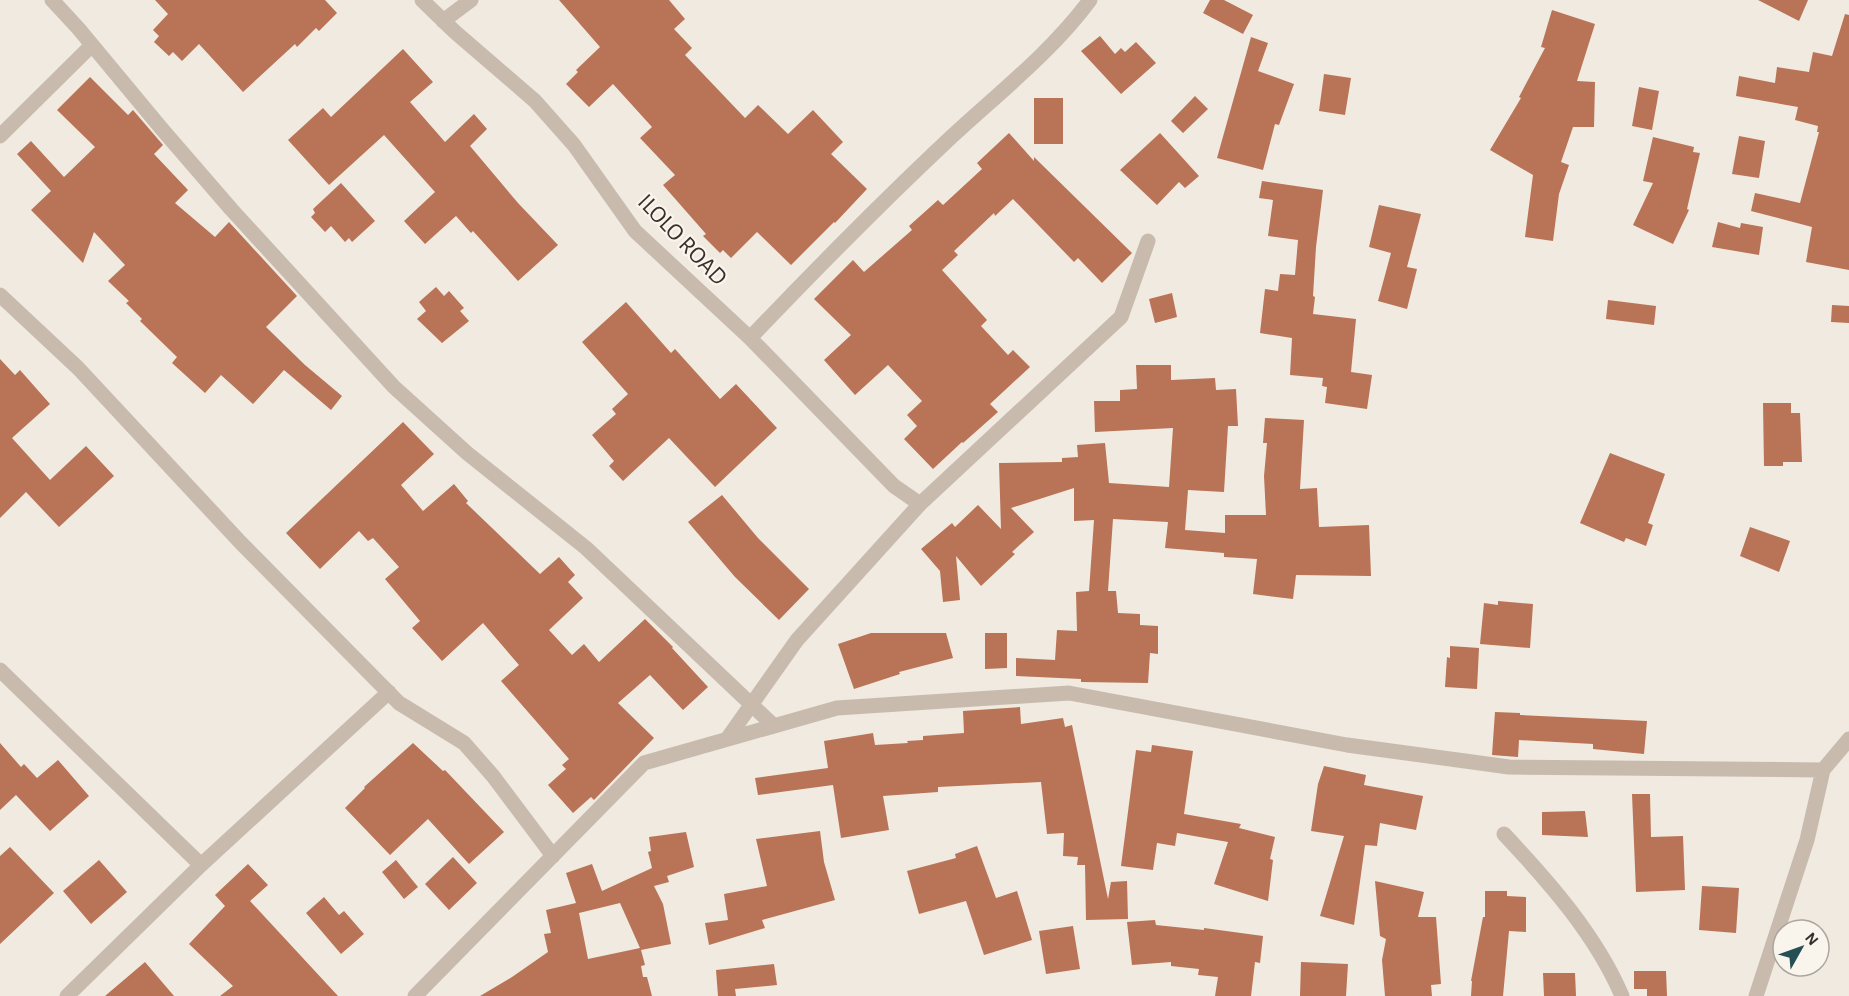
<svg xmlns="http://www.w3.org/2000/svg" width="1849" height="996" font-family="'Alegreya Sans',sans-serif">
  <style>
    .building { fill: #b97356; fill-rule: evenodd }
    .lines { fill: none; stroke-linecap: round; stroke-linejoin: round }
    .street { stroke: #c8bbad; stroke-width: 15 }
    .labels { text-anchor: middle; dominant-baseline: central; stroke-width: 4.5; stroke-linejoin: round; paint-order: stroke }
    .street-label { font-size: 24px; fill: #372f2b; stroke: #f9f4ec }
  </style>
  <rect width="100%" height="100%" fill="#f1eae0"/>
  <path class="building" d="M155,0H325L337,13L319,31L316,28L297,47L295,44L243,92L199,44L182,61L173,52L169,56L154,42L159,36L153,30L168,14Z
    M559,0H669L685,19L674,29L692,48L685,55L745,118L758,105L788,134L813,110L843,142L831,154L867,189L835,223L834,222L791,265L757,232L731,258L723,250L720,253L703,236L706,234L663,185L675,175L640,138L652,127L613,84L589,107L566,84L578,72L576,70L600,47Z
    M1210,0H1224L1253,15L1243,34L1203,13Z
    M1758,0H1808L1799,21Z
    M1552,10L1595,24L1577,81L1595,82L1594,127H1573L1561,162L1569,165L1559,194L1553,241L1525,237L1533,175L1490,150L1521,98L1519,97L1545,48L1541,47Z
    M1845,14L1849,15V270L1806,262L1812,227L1751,211L1755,193L1800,203L1819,132H1817L1818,126L1795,120L1798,107L1736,96L1739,76L1775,83L1777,67L1809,72L1813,52L1832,56Z
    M1100,36L1115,54L1121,48L1125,52L1136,42L1156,63L1121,94L1081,51Z
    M1251,37L1268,43L1258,71L1294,84L1279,125L1275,124L1263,170L1217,158Z
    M403,49L433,82L410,102L445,142L474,114L487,129L470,146L518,203L558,245L518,281L473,231L471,233L456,216L425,244L404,221L435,192L384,135L329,185L288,140L323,108L331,117Z
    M1324,74L1351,78L1345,115L1319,111Z
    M90,77L128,115L133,110L163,145L154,154L188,190L175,203L215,237L229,222L297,296L266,327L305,365L342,396L331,410L284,370L253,404L221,375L205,393L172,363L177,357L140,321L142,319L126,303L129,301L108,281L125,265L94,232L83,263L31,210L51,191L17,154L31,141L64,177L95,147L57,110Z
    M1639,87L1659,91L1652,130L1632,126Z
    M1195,96L1208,109L1183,133L1171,121Z
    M1034,98H1063V144H1034Z
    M1009,133L1034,161V157L1132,253L1102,283L1078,258L1074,262L1013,199L995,216L994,213L954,251L958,255L942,270L987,320L981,326L1008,355L1013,350L1030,367L990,404L998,412L963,443L962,442L933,469L904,439L917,426L907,415L922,401L888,365L855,395L824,360L851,335L814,299L853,260L864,272L912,230L909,226L938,200L943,205L982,169L977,163Z
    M1160,133L1199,176L1185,188L1179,182L1157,205L1120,170Z
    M1739,136L1765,141L1759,178L1732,174Z
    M1653,137L1694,147L1693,152L1700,153L1687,209L1689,210L1673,244L1633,225L1653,183L1643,181Z
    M1262,181L1323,190L1316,247L1313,296L1315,297L1313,314L1356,319L1351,372L1372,375L1367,409L1325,403L1327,387L1322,386L1323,378L1290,375L1292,338L1260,333L1265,289L1278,291L1280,274L1295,275L1298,240L1268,236L1273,200L1259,198Z
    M341,183L375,221L352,242L349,238L345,242L331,226L325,232L311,217L315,213L313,209Z
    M1379,205L1421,214L1407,267L1417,269L1407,309L1378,301L1391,253L1369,247Z
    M1718,222L1740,228L1741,223L1763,227L1759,255L1712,247Z
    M436,287L444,296L449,291L464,308L460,311L469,321L442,343L417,319L426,311L419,302Z
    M1172,293L1177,317L1155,323L1149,299Z
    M1608,300L1656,306L1654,325L1606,319Z
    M626,302L671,353L675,349L720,399L736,384L777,428L715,487L669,438L623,481L609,466L614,461L592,435L616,414L612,409L628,394L582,342Z
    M1832,305L1849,306V323L1831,322Z
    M0,359L15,375L20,370L50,404L12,438L50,480L86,446L114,476L59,527L26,492L0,518Z
    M1136,365H1171V380L1215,378L1216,390L1236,389L1238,426H1228L1224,492L1188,490L1185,530L1225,533V515H1266L1264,476L1267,443H1263L1265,418L1304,420L1300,489L1317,488L1319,527L1369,525L1371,576L1296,575L1293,599L1253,594L1257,559L1224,557V553L1165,548L1168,522L1113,519L1108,591H1116L1118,613L1140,614V625L1158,626V654L1150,653L1148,683L1081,682V679L1016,676V658L1055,660L1057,630L1077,631L1076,592L1089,591L1094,520L1074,521V488L1011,508L1034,532L1012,552L1015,554L981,586L956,556L960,600L943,602L940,571L921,549L952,523L955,527L978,505L1001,529L999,463L1062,462V458L1078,457L1077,445L1105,443L1109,483L1169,487L1173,428L1095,432L1094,401H1120V390L1137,389Z
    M1763,403H1791V413H1800L1802,462H1783V466H1764Z
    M403,422L434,454L401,485L423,511L454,484L468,501L466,503L540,574L559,557L575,575L568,582L583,598L549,630L572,655L584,644L599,662L645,619L673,647L672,648L708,687L683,710L650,675L618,703L654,738L594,800L591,797L573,813L548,785L566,769L562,765L569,759L501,681L519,665L483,623L442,661L412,628L420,621L385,579L399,567L373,538L368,541L359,531L320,569L286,533Z
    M1610,453L1665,474L1648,523L1653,525L1646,546L1626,538L1624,542L1580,523Z
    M722,495L758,538L809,589L779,620L735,577L688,522Z
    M1750,527L1790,541L1779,572L1740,556Z
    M1498,601L1533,604L1530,648L1480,644L1484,603L1498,605Z
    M871,633H946L953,658L899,672L900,674L854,689L838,644Z
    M985,633H1007V668L985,669Z
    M1450,646L1479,648L1477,689L1445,687L1447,657L1450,658Z
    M1020,707L1021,724L1063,718L1065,727L1072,725L1108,899L1111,882L1127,881L1128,919L1086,920L1085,865H1077L1078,857L1063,856L1064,833L1047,834L1041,782L938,787V792L883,796L889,830L841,838L833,785L758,795L755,778L828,768L824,741L873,733L875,745L908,743L907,741L923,740V736L964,733L963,711Z
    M1495,712L1520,713V715L1647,721L1644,754L1593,749V744L1519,740L1518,757L1492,755Z
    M0,743L21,767L24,764L37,778L58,760L89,796L50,831L16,795L0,810Z
    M413,743L443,771L445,770L504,832L469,864L428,819L390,855L345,808L365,788L364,787Z
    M1152,745L1193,751L1184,814L1241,824L1239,828L1275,837L1270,859L1273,860L1268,901L1214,884L1228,842L1177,833L1175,846L1157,843L1153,870L1121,866L1136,750L1151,752Z
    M1324,766L1366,775L1364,785L1423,796L1416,830L1380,823L1377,846L1365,845L1354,925L1320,916L1344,836L1311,831L1318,784Z
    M1632,794H1650L1651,837L1683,836L1685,890L1636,892Z
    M1585,811L1588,837L1542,835V812Z
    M820,831L824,862L835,900L762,920L765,928L709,945L705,923L728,920L724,894L767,886L756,839Z
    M686,832L694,867L667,876L669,882L654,886L663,904L671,944L641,950L645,965L641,966L643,977H647L652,996H480L512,977L548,952L544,934L551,933L546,910L576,903L566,873L592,864L602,891L652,868L648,852L651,851L649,837ZM620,903L640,948L588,959L579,913Z
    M977,846L996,898L1017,891L1032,940L984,955L966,901L919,914L907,871L956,858L955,854Z
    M10,847L54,893L0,944V856Z
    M453,857L477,883L449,910L425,884Z
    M99,860L127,892L91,924L63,891Z
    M396,860L418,887L404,899L382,872Z
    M248,864L268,885L250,901L338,996H220L233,986L189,944L225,906L215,895Z
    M1375,881L1424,892L1418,917H1436L1441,984L1431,985L1432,996H1385L1382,960L1386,939L1380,936Z
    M1702,886L1739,888L1736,933L1699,930Z
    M1485,891H1507V896L1526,897V932L1509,931L1503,996H1471L1472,981H1471L1483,917H1485Z
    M324,897L339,915L344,911L364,934L341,954L306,913Z
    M1155,920L1156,925L1204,930V928L1263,936L1260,963L1255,962L1251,996H1215L1218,977L1198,975L1199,969L1171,966V962L1132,965L1127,922Z
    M1073,926L1080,969L1046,974L1039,931Z
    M145,962L174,996H105Z
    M1301,962L1348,964L1346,996H1300Z
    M774,964L777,985L735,989L736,996H718L716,970Z
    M1634,971H1666L1667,996H1647V989H1634Z
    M1543,973H1575L1576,996H1544Z"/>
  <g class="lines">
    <path class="street" d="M52,0L78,28L161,128L231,209L394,387L467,453L586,548L774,726
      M422,0L455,32L535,101L574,145L635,231L750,338L894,486L920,504
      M443,21L471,0
      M0,136L92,45
      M0,295L78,368L241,543L399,703L464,743L493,776L553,856
      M750,338C814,271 879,205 947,141C996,95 1050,54 1090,0
      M0,670L201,865
      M727,739L797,640L920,504L1121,317L1148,241
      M1504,834C1549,882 1596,935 1622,996
      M67,996L201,865L389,692
      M415,996L644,763L837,708L1069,693L1347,745L1509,767L1823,770L1849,739
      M1756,996L1807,840L1823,770"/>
  </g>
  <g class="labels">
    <g class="street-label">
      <text transform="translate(682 240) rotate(46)">ILOLO ROAD</text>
    </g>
  </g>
  <g transform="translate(1801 948) rotate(50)"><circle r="28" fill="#f9f4ec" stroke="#aba59f" stroke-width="1.5"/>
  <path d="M0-4.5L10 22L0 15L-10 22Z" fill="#254f54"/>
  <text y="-9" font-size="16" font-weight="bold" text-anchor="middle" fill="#372f2b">N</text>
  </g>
</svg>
